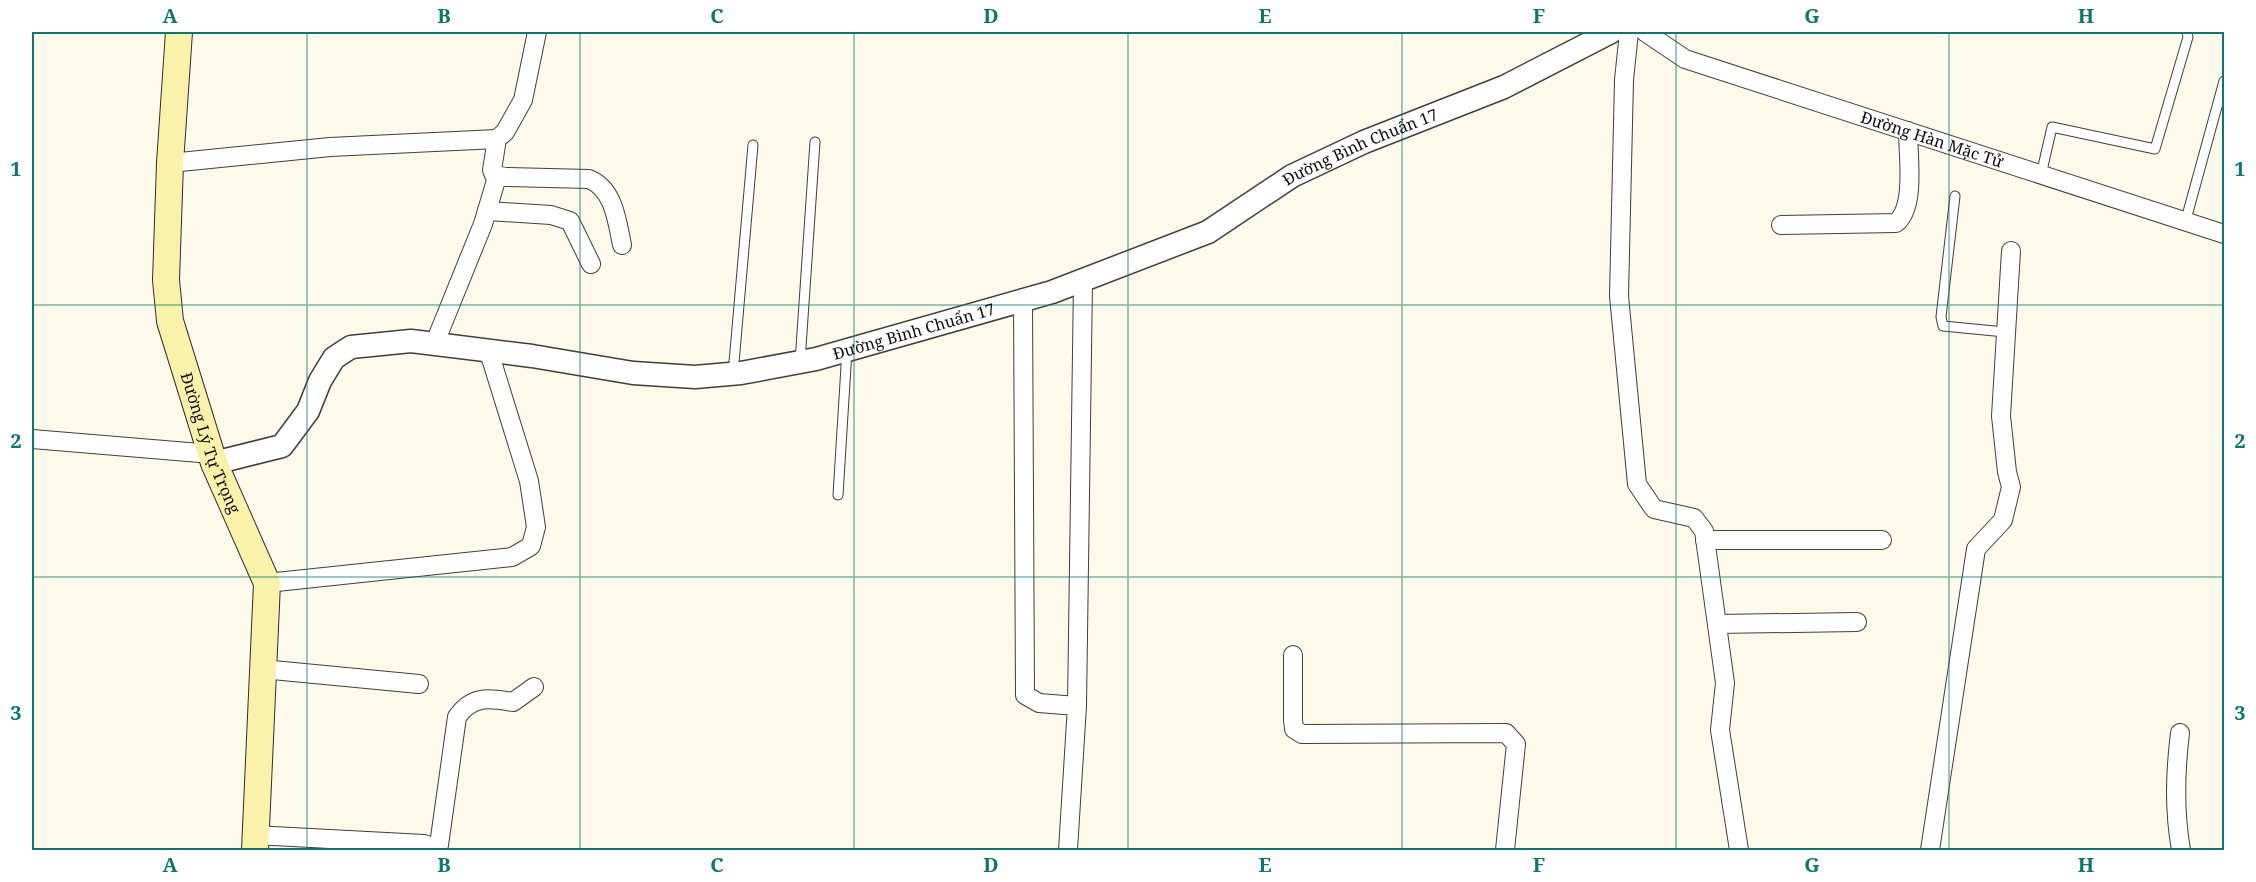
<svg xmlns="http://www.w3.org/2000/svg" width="2256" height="882" font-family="'Noto Serif',serif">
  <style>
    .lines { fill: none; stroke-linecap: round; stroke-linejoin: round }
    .service-casing { stroke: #3f3f3f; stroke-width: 11 }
    .minor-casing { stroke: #3f3f3f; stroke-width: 20 }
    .tertiary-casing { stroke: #3f3f3f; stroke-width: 25 }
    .secondary-casing { stroke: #2e2e2e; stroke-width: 28 }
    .service { stroke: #fff; stroke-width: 9 }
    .minor { stroke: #fff; stroke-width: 18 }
    .tertiary { stroke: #fff; stroke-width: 22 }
    .secondary { stroke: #faf2aa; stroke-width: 26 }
    .grid { fill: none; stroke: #0f766e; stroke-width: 1.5; stroke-opacity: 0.55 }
    .labels { text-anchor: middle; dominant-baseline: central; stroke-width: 6; stroke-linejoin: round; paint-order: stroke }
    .street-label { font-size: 16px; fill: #0c0c0c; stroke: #fff }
    .neatline { fill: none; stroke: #0f766e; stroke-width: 2 }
    .grid-label { font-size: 20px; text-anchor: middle; font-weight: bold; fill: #0f766e }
  </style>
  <rect width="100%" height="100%" fill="#fefaeb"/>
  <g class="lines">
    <defs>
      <path id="service" d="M2041,175L2052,127L2155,149L2188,37L2187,32
        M1955,196L1941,317L1943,326L2005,332
        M2185,223L2224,81
        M800,362L815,142
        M733,374L753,145
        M838,495L847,350"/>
      <g id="minor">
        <path d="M537,32L523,100L505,132L497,139L492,170L494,175L506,177L589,179C614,189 617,221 622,245"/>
        <path d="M1629,32L1624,80L1619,296L1637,484L1654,509L1694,518L1704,531L1725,683L1720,730L1739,850"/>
        <path id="s1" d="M1645,32L1685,59L2224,234"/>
        <path d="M170,163L330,147L497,139"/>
        <path d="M487,211L551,215L570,221L591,264"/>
        <path d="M1781,225L1896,223C1916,207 1908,156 1908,131"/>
        <path d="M1023,300L1025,695L1039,703L1077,706"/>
        <path d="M434,345L483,224L497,177"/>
        <path d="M32,439L212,454"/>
        <path d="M1705,540H1882"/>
        <path d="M267,583L512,557L531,546L536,527L529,481L489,352"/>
        <path d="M1717,624L1857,622"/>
        <path d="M1293,655V720L1294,729L1302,734L1506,733L1516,744L1505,850"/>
        <path d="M262,669L419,684"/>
        <path d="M2180,733C2175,774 2174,810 2181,850"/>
        <path d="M254,835L424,844L432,847L439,845L457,717C472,695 489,698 513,702L534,687"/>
        <path d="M1068,850L1077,706L1083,282"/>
        <path d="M1930,850L1976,549L2003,520L2011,487L2007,472L2001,416L2011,251"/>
      </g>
      <g id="tertiary">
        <path id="s2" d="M214,463L282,446L308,411L320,381L334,358L351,347L411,341L532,356L633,373L695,377L741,373L816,359L1052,292L1208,232L1292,176L1364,142L1504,87L1611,32"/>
      </g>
      <g id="secondary">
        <path id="s3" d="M179,32L170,163L166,280L170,321L214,463L267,583L255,850"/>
      </g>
    </defs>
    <use href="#service" class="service-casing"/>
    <use href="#minor" class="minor-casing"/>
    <use href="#tertiary" class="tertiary-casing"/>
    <use href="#secondary" class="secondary-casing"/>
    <use href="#service" class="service"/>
    <use href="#minor" class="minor"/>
    <use href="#tertiary" class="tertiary"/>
    <use href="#secondary" class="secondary"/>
  </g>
  <path class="grid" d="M307,32V850M580,32V850M854,32V850M1128,32V850M1402,32V850M1676,32V850M1949,32V850M32,305H2224M32,577H2224"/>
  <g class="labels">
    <g class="street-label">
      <text stroke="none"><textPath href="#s1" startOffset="308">Đường Hàn Mặc Tử</textPath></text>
      <text stroke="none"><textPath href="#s2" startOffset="1250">Đường Bình Chuẩn 17</textPath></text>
      <text stroke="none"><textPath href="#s2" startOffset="764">Đường Bình Chuẩn 17</textPath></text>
      <text stroke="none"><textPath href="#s3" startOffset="418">Đường Lý Tự Trọng</textPath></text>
    </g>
  </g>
  <rect width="2256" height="882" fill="none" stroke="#ffffff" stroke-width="66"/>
  <rect x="33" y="33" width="2190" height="816" class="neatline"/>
  <g class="grid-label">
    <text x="170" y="23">A</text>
    <text x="444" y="23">B</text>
    <text x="717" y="23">C</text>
    <text x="991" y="23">D</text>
    <text x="1265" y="23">E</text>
    <text x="1539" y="23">F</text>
    <text x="1812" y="23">G</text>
    <text x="2086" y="23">H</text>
    <text x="16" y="176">1</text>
    <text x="2240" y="176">1</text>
    <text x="16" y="448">2</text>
    <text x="2240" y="448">2</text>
    <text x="16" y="720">3</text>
    <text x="2240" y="720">3</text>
    <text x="170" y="872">A</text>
    <text x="444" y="872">B</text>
    <text x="717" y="872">C</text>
    <text x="991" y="872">D</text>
    <text x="1265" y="872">E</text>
    <text x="1539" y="872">F</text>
    <text x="1812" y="872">G</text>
    <text x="2086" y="872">H</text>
  </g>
</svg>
